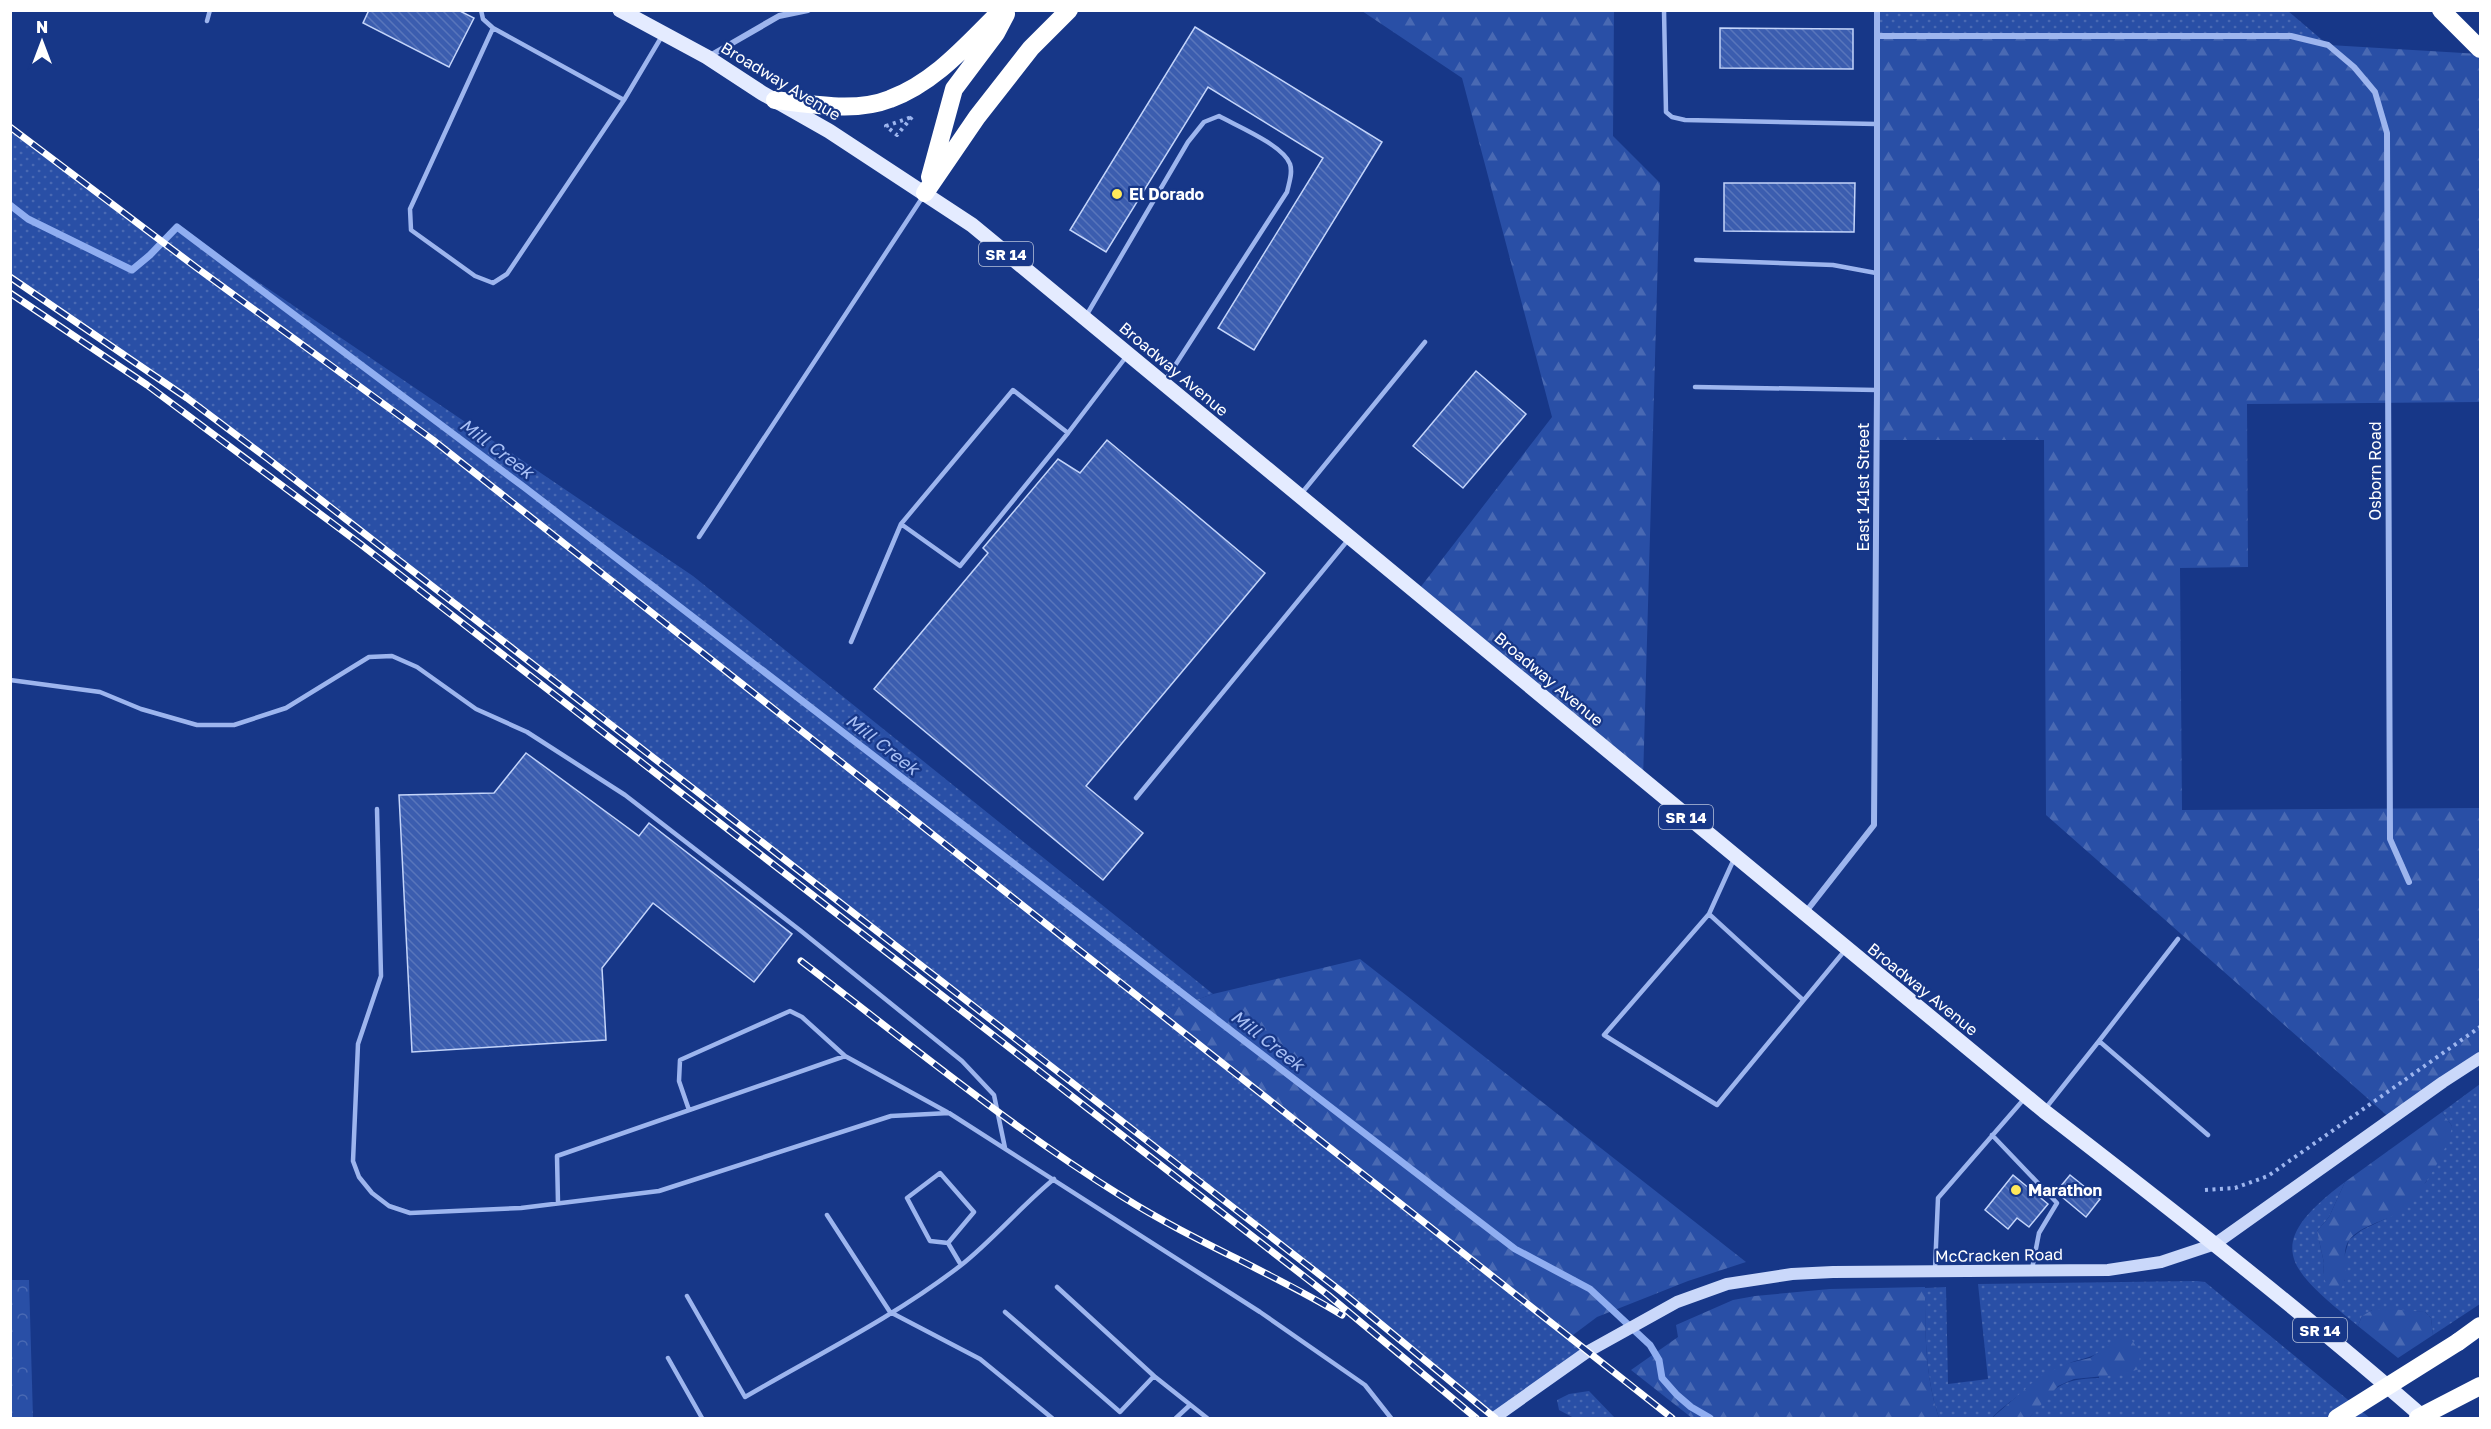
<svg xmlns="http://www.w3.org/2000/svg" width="2491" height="1429" font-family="'Golos Text',sans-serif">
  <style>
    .grass { fill: url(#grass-dots) }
    .forest { fill: url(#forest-firs) }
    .park { fill: url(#park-crowns) }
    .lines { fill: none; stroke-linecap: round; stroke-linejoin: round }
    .stream { stroke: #90aef1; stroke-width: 7 }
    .building { fill: url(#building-back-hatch); stroke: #c3d4fa; stroke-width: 1.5 }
    .path { stroke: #9db5ee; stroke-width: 4; stroke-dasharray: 3 4.5; stroke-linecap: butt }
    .lane { stroke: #9db5ee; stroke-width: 4.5 }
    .street { stroke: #9db5ee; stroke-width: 6 }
    .secondary { stroke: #cad8fa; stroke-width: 12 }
    .primary { stroke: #e4ebff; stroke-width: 15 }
    .highway { stroke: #fff; stroke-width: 18 }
    .rail-casing { stroke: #fff; stroke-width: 7 }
    .rail { stroke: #173788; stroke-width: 4.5; stroke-dasharray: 14; stroke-linecap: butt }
    .highway-bridge { stroke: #fff; stroke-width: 18 }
    .poi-dot { fill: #ffe85a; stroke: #173788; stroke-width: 2 }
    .labels { text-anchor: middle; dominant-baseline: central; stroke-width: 4.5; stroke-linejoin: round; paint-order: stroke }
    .shield { fill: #173788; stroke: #b9c3db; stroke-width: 1.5 }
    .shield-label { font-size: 15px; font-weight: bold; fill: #fff }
    .street-label { font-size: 16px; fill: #fff; stroke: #173788 }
    .poi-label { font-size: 16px; font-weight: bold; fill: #fff; stroke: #173788; text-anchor: start }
    .water-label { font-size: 18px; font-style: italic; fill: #a9c0f5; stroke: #173788 }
  </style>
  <defs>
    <pattern id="grass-dots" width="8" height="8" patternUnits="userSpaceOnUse" patternTransform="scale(1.5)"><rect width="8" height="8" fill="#294fa6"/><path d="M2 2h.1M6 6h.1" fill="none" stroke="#4969b3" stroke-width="1.8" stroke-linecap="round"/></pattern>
    <pattern id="forest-firs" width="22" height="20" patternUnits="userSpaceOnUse" patternTransform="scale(1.5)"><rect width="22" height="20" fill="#294fa6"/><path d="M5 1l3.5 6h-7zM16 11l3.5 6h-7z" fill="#4969b3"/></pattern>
    <pattern id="park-crowns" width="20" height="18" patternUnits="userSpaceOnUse" patternTransform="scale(1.5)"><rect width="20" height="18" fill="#294fa6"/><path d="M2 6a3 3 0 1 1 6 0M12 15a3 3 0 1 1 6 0" fill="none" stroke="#4969b3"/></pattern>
    <pattern id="building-back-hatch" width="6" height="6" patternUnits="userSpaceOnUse" patternTransform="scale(1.5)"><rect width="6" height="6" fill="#3b5daf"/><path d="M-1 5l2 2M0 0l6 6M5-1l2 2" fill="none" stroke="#5875bb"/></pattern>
  </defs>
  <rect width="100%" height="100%" fill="#173788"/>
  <path class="grass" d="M1877,11H2288L2328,45L1877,36Z
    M10,126L163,242L177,227L693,576L1213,994L1159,1013L1587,1352L1495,1418L1342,1292L267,458L187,398L11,277Z
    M2480,1084V1304L2433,1335L2431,1318L2425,1312L2372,1310L2362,1316L2358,1326C2289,1269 2259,1246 2345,1182L2329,1217L2317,1231L2324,1263L2323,1275L2345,1281L2343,1261L2349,1240L2362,1230L2387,1218L2426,1182L2452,1126L2442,1112Z
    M2197,1281L2205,1282L2370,1418H2029C2054,1388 2058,1379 2099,1378L2098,1353C2088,1359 2077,1359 2068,1364C2050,1373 2004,1404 1992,1418H1939C1925,1376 1925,1332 1925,1288L1946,1287L1948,1384L1988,1379L1978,1284Z
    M1589,1391L1615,1418H1574L1559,1410L1557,1400L1569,1394Z"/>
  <path class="forest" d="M1362,11H1614L1613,136L1660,183L1643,781L1416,593L1552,417L1462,78Z
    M1877,36H2291L2329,45L2480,54V402L2247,404L2248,567L2180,568L2182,810L2480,808V1058L2391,1119L2046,815L2044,440H1877Z
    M1360,959L1746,1262L1688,1281L1597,1317L1569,1338L1158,1013L1213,994Z
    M2442,1112L2452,1126C2449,1150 2419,1198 2399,1212C2384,1222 2362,1225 2350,1239C2341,1250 2347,1266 2345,1279C2345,1283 2341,1288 2339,1291L2328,1289L2323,1275L2324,1263L2317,1231L2329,1217L2345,1182Z
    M1925,1287C1925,1332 1925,1376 1939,1418H1692L1631,1370L1678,1337L1676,1325L1733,1300L1755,1296L1830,1289Z
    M2389,1309L2425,1312L2431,1318L2433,1335L2398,1358L2358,1326L2362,1316L2372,1310Z
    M2124,1336L2132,1340L2140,1353L2139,1369L2124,1374L2074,1379L2058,1386L2029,1418H1992L2039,1377L2069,1363L2090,1358L2113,1342Z"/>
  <path class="park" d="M10,1280H29L33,1418H11Z"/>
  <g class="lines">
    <path class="stream" d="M10,205L28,219L132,270L150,255L177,227L524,487L1515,1249L1590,1289L1650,1345L1659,1360L1662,1378L1677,1395L1691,1407L1710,1418"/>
  </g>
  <path class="building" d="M369,10H458L474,18L449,67L363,23Z
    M1195,27L1382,142L1254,350L1218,328L1323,158L1208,87L1106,252L1070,230Z
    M1720,28L1853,29V69L1720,68Z
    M1724,183H1855L1854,232L1724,231Z
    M1476,371L1526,414L1463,488L1413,446Z
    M1107,440L1265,573L1086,786L1143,833L1103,880L874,689L988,553L983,548L1058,459L1080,473Z
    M526,753L639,836L649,823L792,934L754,982L653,903L602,968L606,1040L412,1052L399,795L494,793Z
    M2013,1175L2048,1204L2029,1227L2017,1218L2008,1229L1985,1210Z
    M2070,1175L2100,1199L2086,1217L2056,1192Z"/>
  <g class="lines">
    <path class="path" d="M912,117L897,135L886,126Z
      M2205,1190L2235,1188L2268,1176L2480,1027"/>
    <path class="lane" d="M481,10L483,19L493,28
      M1664,10L1666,112L1672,117L1685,120L1876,124
      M207,21L210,10
      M624,100L493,28L410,209L411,230L475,276L493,283L507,274L624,100L662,36
      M1696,260L1833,265L1876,273
      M1086,316L1188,142L1204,122L1219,116C1237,126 1283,145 1290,164C1293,173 1289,183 1287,192L1165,381
      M1695,387L1877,390
      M1301,494L1425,342
      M901,524L960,566L1068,433
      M699,537L924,195
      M851,642L901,524L1013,390L1068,433L1126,357
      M10,680L100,692L141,709L197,725H234L286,708L369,657L392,656L417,667L476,709L527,732L625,795L801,931L962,1061L994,1095L1005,1148
      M1136,798L1348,540
      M377,809L381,976L358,1044L353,1161L359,1177L372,1193L389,1206L410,1213L521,1208L659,1191L891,1116L949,1113L1260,1312L1365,1385L1391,1418
      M1734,859L1709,914L1604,1035L1717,1105L1846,949
      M1709,914L1803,1000
      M2099,1041L2178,939
      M2045,1109L2099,1041L2208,1135
      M689,1110L679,1081L680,1060L790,1011L802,1017L845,1056
      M1992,1135L2057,1203L2039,1233L2032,1269
      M558,1203L557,1156L845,1056L947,1112
      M827,1215L890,1312L980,1359L1052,1418
      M948,1243L930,1241L907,1198L940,1173L974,1212L948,1243L961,1265
      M1935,1269L1938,1198L2024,1099
      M1057,1287L1154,1376L1207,1418
      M687,1296L745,1397C817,1355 894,1317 960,1266C993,1240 1021,1206 1054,1179
      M1005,1312L1120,1412L1154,1376
      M668,1358L702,1418
      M1176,1418L1190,1405"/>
    <path class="street" d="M1877,36H2291L2328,45L2354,67L2375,92L2387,133L2390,839L2409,882
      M708,57L779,16L808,10
      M1805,913L1874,825L1877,390V10"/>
    <path class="secondary" d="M1494,1418L1587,1352L1677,1302L1727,1284L1792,1274L1833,1272L2108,1270L2161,1262L2215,1244L2443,1082L2480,1058"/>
    <path class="primary" d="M620,10L707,57L762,93L829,131L972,225L2044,1111C2173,1211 2302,1311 2424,1418"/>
    <path class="highway" d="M2441,10L2480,49
      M775,100C812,104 855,113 890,99C936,82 968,43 1002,10
      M930,177L954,89L996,33L1006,14
      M925,193L977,117L1031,48L1069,10
      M2458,1342L2480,1326"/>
    <defs>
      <path id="rail" d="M10,127L197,268L433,440L1672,1418
        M10,277L187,398L267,458L1342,1292L1495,1418
        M10,293L147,385L359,543L1328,1295L1476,1418
        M801,961C907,1042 1010,1127 1123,1197C1193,1241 1271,1272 1342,1315"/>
    </defs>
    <use href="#rail" class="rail-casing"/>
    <use href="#rail" class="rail"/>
    <path class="highway-bridge" d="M2337,1418L2458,1342
      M2418,1418L2480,1386"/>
  </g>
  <g class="poi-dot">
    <circle cx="1117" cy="194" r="6"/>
    <circle cx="2016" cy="1190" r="6"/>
  </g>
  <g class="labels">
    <g class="shield">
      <rect x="979" y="242" width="54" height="24" rx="4.5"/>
      <rect x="1659" y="805" width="54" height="24" rx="4.5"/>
      <rect x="2293" y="1318" width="54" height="24" rx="4.5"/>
    </g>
    <g class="shield-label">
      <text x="1006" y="254">SR 14</text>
      <text x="1686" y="817">SR 14</text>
      <text x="2320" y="1330">SR 14</text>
    </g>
    <g class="street-label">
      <text transform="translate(781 81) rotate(31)">Broadway Avenue</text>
      <text transform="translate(1174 369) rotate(40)">Broadway Avenue</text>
      <text transform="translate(2375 471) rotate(-90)">Osborn Road</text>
      <text transform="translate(1863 487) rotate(-90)">East 141st Street</text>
      <text transform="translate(1549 679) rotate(40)">Broadway Avenue</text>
      <text transform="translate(1923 989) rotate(39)">Broadway Avenue</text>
      <text transform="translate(1999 1255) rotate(-1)">McCracken Road</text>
    </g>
    <g class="poi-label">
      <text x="1129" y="194">El Dorado</text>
      <text x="2028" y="1190">Marathon</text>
    </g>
    <g class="water-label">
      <text transform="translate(497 448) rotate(37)">Mill Creek</text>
      <text transform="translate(883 744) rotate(38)">Mill Creek</text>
      <text transform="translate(1268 1040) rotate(38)">Mill Creek</text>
    </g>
  </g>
  <rect width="2491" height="1429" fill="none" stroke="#ffffff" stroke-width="24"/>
  <g transform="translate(42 42)" stroke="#173788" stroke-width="4.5" paint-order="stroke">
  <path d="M0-4.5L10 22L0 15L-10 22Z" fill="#ffffff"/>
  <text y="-9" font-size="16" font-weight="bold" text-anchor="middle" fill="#ffffff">N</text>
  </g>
</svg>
